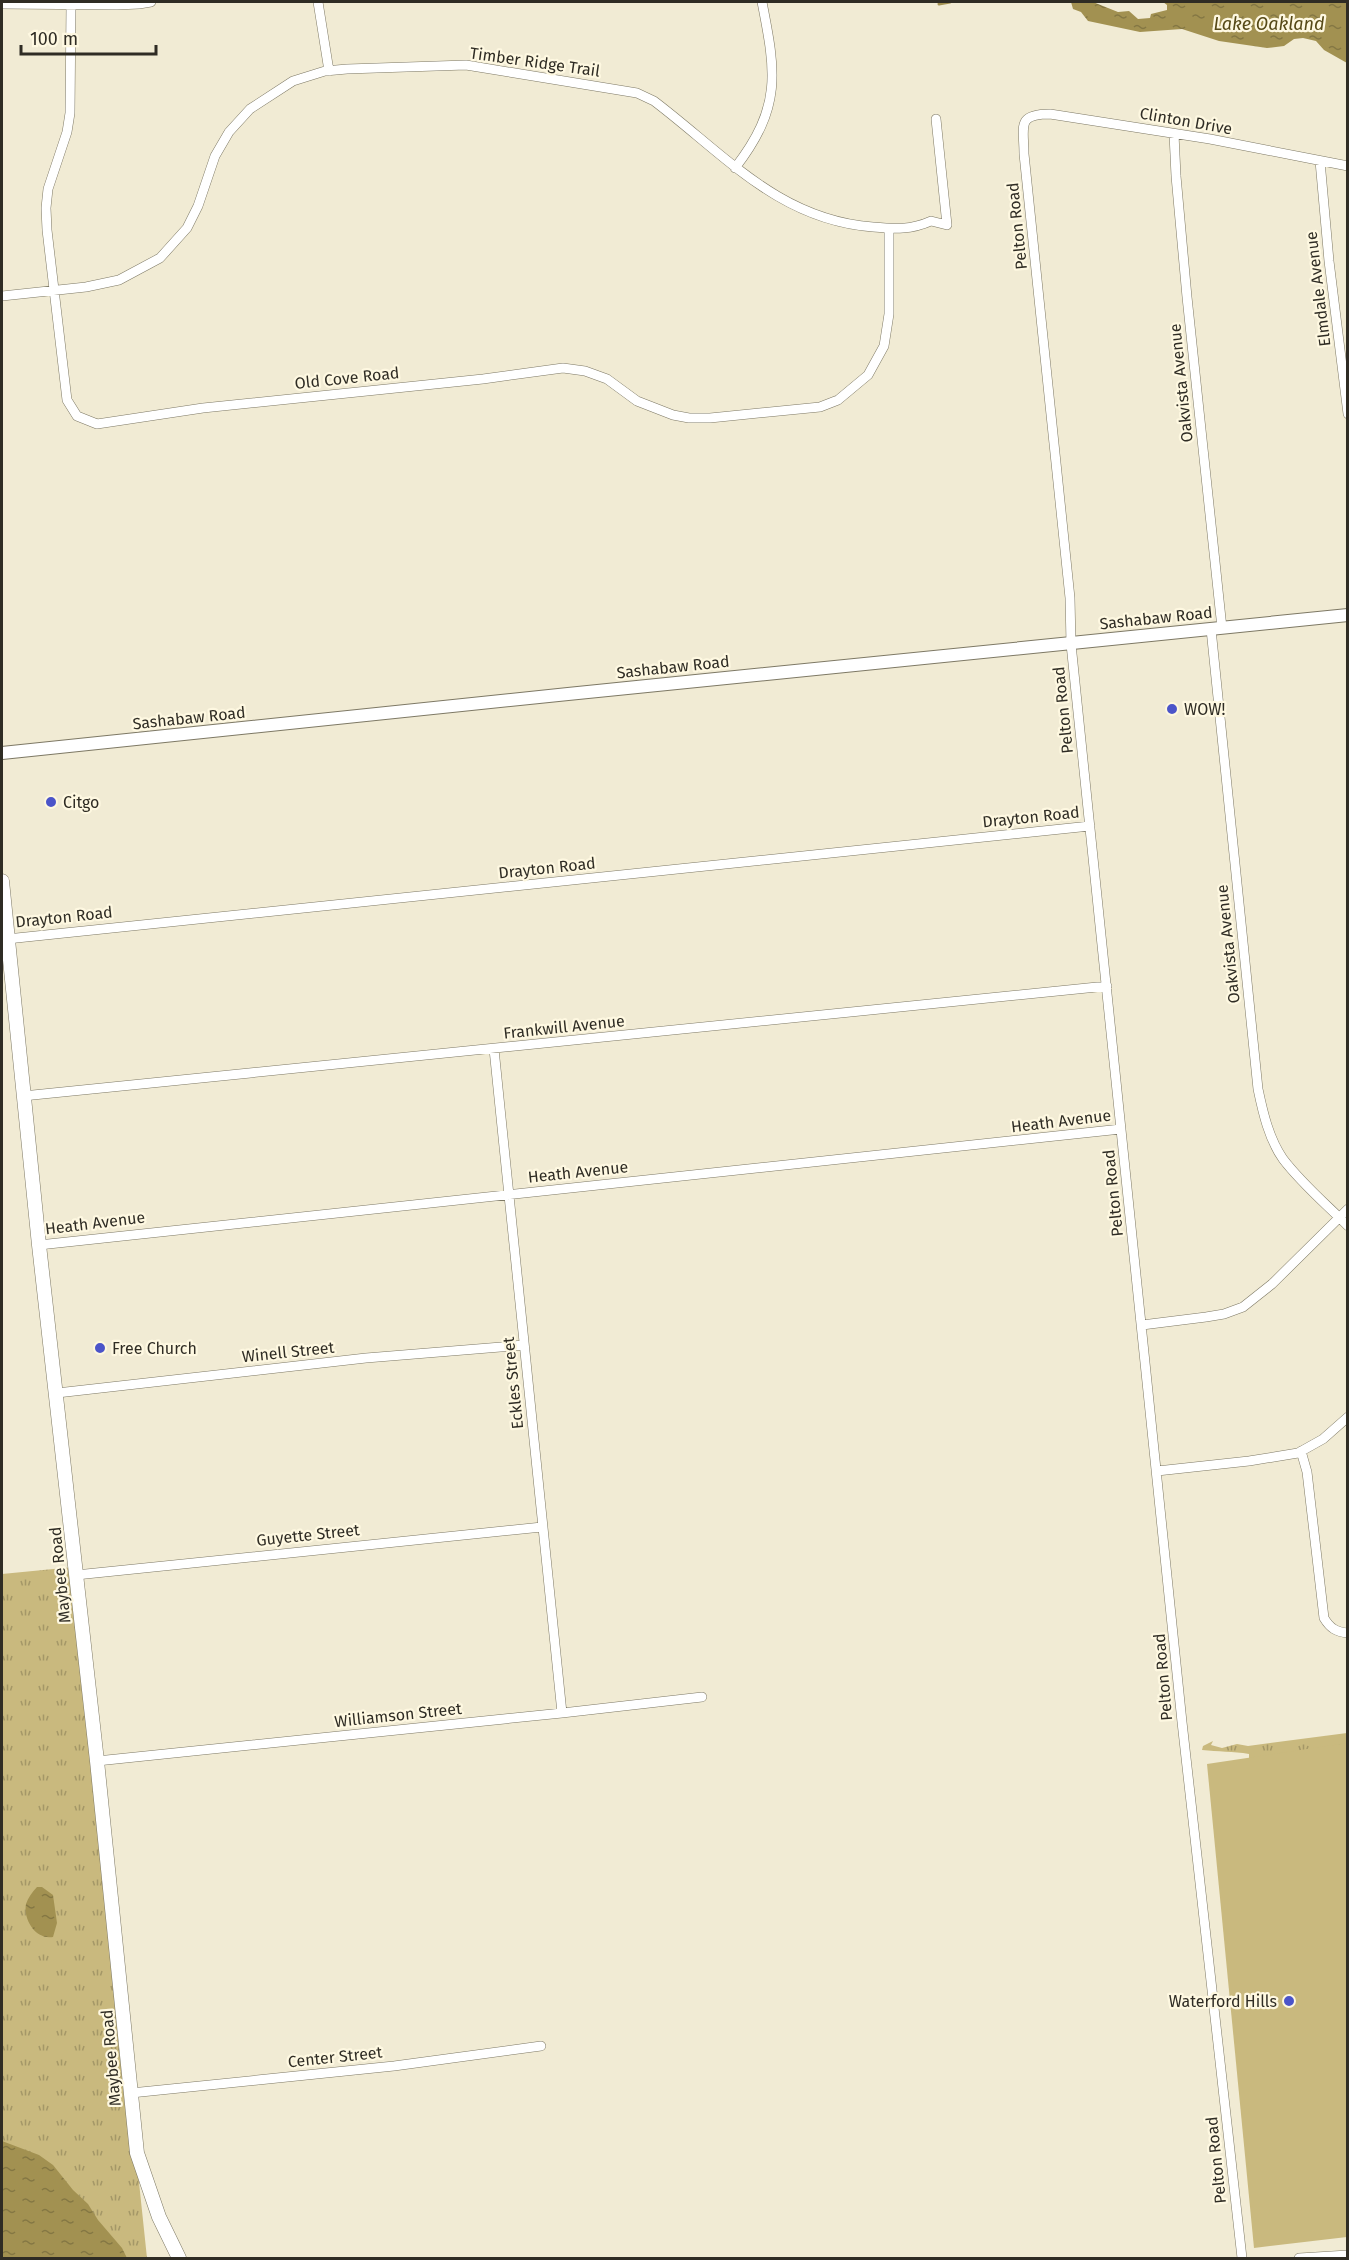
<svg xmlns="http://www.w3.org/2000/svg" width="1349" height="2260" font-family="'Fira Sans',sans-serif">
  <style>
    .grass { fill: url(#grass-tufts) }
    .garden { fill: #c9b97e }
    .water { fill: url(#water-ripples) }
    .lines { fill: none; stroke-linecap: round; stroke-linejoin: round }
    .stream { stroke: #a29151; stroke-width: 3 }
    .minor-casing { stroke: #7d7864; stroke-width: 10 }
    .tertiary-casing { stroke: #7d7864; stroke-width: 14 }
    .secondary-casing { stroke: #7d7864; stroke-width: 15 }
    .minor { stroke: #fff; stroke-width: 9 }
    .tertiary { stroke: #fff; stroke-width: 12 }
    .secondary { stroke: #fff; stroke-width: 14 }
    .poi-dot { fill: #4b54c9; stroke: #fef8e1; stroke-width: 2 }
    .labels { text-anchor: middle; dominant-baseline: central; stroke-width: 4.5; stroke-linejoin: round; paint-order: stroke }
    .street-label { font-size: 16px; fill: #2f2c24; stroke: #fef8e1 }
    .poi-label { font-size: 16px; fill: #2f2c24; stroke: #fef8e1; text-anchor: start }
    .water-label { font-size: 18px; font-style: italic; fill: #564917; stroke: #fef8e1 }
  </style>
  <defs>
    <pattern id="grass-tufts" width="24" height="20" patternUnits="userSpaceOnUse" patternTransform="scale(1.5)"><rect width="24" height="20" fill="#c9b97e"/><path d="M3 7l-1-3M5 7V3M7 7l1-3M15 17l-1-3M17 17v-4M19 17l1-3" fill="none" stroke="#a49767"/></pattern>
    <pattern id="water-ripples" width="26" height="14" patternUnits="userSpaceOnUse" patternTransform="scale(1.5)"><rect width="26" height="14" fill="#a29151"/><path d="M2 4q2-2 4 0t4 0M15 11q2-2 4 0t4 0" fill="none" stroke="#847743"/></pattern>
  </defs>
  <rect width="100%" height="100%" fill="#f1ebd4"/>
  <path class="grass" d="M74,1567L147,2258H2V1574Z
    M1347,1733V1749L1249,1761V1754C1233,1751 1218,1752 1202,1750L1203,1746L1213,1741L1211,1745L1222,1748L1237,1744L1248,1746Z"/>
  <path class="garden" d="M1347,1743V2237L1254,2248L1207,1764Z"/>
  <path class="water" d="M1071,2H1093L1118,12L1129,11L1138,19L1150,18L1151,14L1167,10V5L1163,2H1347V63L1324,50L1316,41L1303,38L1294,39L1284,46L1267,48L1219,41L1182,29L1140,32L1088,21L1081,12L1073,9Z
    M37,1887H42L53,1895L57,1923L53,1937C36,1940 23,1920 26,1904C28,1898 32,1892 37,1887Z
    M2,2141L39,2155L53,2165L73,2190L88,2204L98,2220L122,2248L127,2258H2Z"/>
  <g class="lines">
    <path class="stream" d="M939,4L950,2"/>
    <defs>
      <path id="minor" d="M318,2L329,71
        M2,4L117,5L139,4L151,2
        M71,5L70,113L67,132L48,189L46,208L47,230L67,400L77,416L97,424L203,408L483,379L563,368L585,371L607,379L637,401L673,415L689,418H710L820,407L838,400L868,375L884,346L889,314V229
        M1174,134L1176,176L1187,297L1222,628
        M1320,161L1329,261L1348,414
        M735,168C782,107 776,73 762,2
        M2,296L86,287L119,280L160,258L187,228L198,206L215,156L229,132L250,109L293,81L325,71L347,69L466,65L637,93L654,101C724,154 779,220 873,227C895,229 911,230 931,221L947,225L936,119
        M1211,629L1258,1089C1263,1113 1269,1139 1283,1159C1302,1184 1326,1204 1348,1226
        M7,939L1090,826
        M494,1049L562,1713
        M23,1096L1107,986
        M39,1245L1121,1129
        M1142,1325L1206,1317L1224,1314L1243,1307L1272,1284L1348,1209
        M57,1393L366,1358L524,1345
        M1301,1451L1307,1472L1324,1618C1330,1628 1336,1632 1348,1633
        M1157,1471L1249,1461L1298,1453L1323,1439L1348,1417
        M76,1575L542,1527
        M97,1761L562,1713L702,1697
        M131,2093L394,2066L541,2046
        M1242,2258L1182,1722L1071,644L1070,598L1024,154C1024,127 1016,114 1050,114L1210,139L1348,166
        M1299,2258L1348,2255"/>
      <path id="tertiary" d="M2,753L568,694L1348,615"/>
      <path id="secondary" d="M2,881L39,1245L97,1761L137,2153L159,2217L179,2258"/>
    </defs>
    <use href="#minor" class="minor-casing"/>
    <use href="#tertiary" class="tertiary-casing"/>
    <use href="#secondary" class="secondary-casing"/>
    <use href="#minor" class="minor"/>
    <use href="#tertiary" class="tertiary"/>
    <use href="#secondary" class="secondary"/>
  </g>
  <g class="poi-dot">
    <circle cx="1172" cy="709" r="6"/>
    <circle cx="51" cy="802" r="6"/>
    <circle cx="100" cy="1348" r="6"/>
    <circle cx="1289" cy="2001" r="6"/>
  </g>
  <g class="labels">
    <g class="street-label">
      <text transform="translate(535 62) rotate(8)">Timber Ridge Trail</text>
      <text transform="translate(1186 121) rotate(10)">Clinton Drive</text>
      <text transform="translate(1017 226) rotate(-96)">Pelton Road</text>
      <text transform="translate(1318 289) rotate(-97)">Elmdale Avenue</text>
      <text transform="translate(347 378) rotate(-6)">Old Cove Road</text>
      <text transform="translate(1181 383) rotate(-96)">Oakvista Avenue</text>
      <text transform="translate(1156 618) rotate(-6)">Sashabaw Road</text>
      <text transform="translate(673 667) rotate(-6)">Sashabaw Road</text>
      <text transform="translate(1063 710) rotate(-96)">Pelton Road</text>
      <text transform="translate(189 718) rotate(-6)">Sashabaw Road</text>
      <text transform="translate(1031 817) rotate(-6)">Drayton Road</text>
      <text transform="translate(547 868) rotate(-6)">Drayton Road</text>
      <text transform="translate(64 917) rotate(-6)">Drayton Road</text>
      <text transform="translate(1228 944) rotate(-96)">Oakvista Avenue</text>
      <text transform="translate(564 1027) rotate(-6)">Frankwill Avenue</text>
      <text transform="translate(1061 1121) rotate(-7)">Heath Avenue</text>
      <text transform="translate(578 1172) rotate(-6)">Heath Avenue</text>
      <text transform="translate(1113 1193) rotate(-96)">Pelton Road</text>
      <text transform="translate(95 1223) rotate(-7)">Heath Avenue</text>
      <text transform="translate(288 1352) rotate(-6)">Winell Street</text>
      <text transform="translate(513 1383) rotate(-96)">Eckles Street</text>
      <text transform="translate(308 1535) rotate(-6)">Guyette Street</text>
      <text transform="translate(60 1575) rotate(-96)">Maybee Road</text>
      <text transform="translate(1163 1677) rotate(-95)">Pelton Road</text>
      <text transform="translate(398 1715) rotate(-6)">Williamson Street</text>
      <text transform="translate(335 2057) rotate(-6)">Center Street</text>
      <text transform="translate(111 2058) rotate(-95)">Maybee Road</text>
      <text transform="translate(1216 2160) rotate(-96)">Pelton Road</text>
    </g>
    <g class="poi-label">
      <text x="1184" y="709">WOW!</text>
      <text x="63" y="802">Citgo</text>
      <text x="112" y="1348">Free Church</text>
      <text x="1277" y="2001" text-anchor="end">Waterford Hills</text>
    </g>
    <g class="water-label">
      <text x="1269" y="24">Lake Oakland</text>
    </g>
  </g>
  <rect width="1349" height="2260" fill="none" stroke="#2f2c24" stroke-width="6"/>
  <path d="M21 45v9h135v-9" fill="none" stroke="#2f2c24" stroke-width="3"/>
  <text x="30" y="45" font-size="18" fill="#2f2c24" stroke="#fef8e1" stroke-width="4.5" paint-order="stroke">100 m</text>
</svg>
